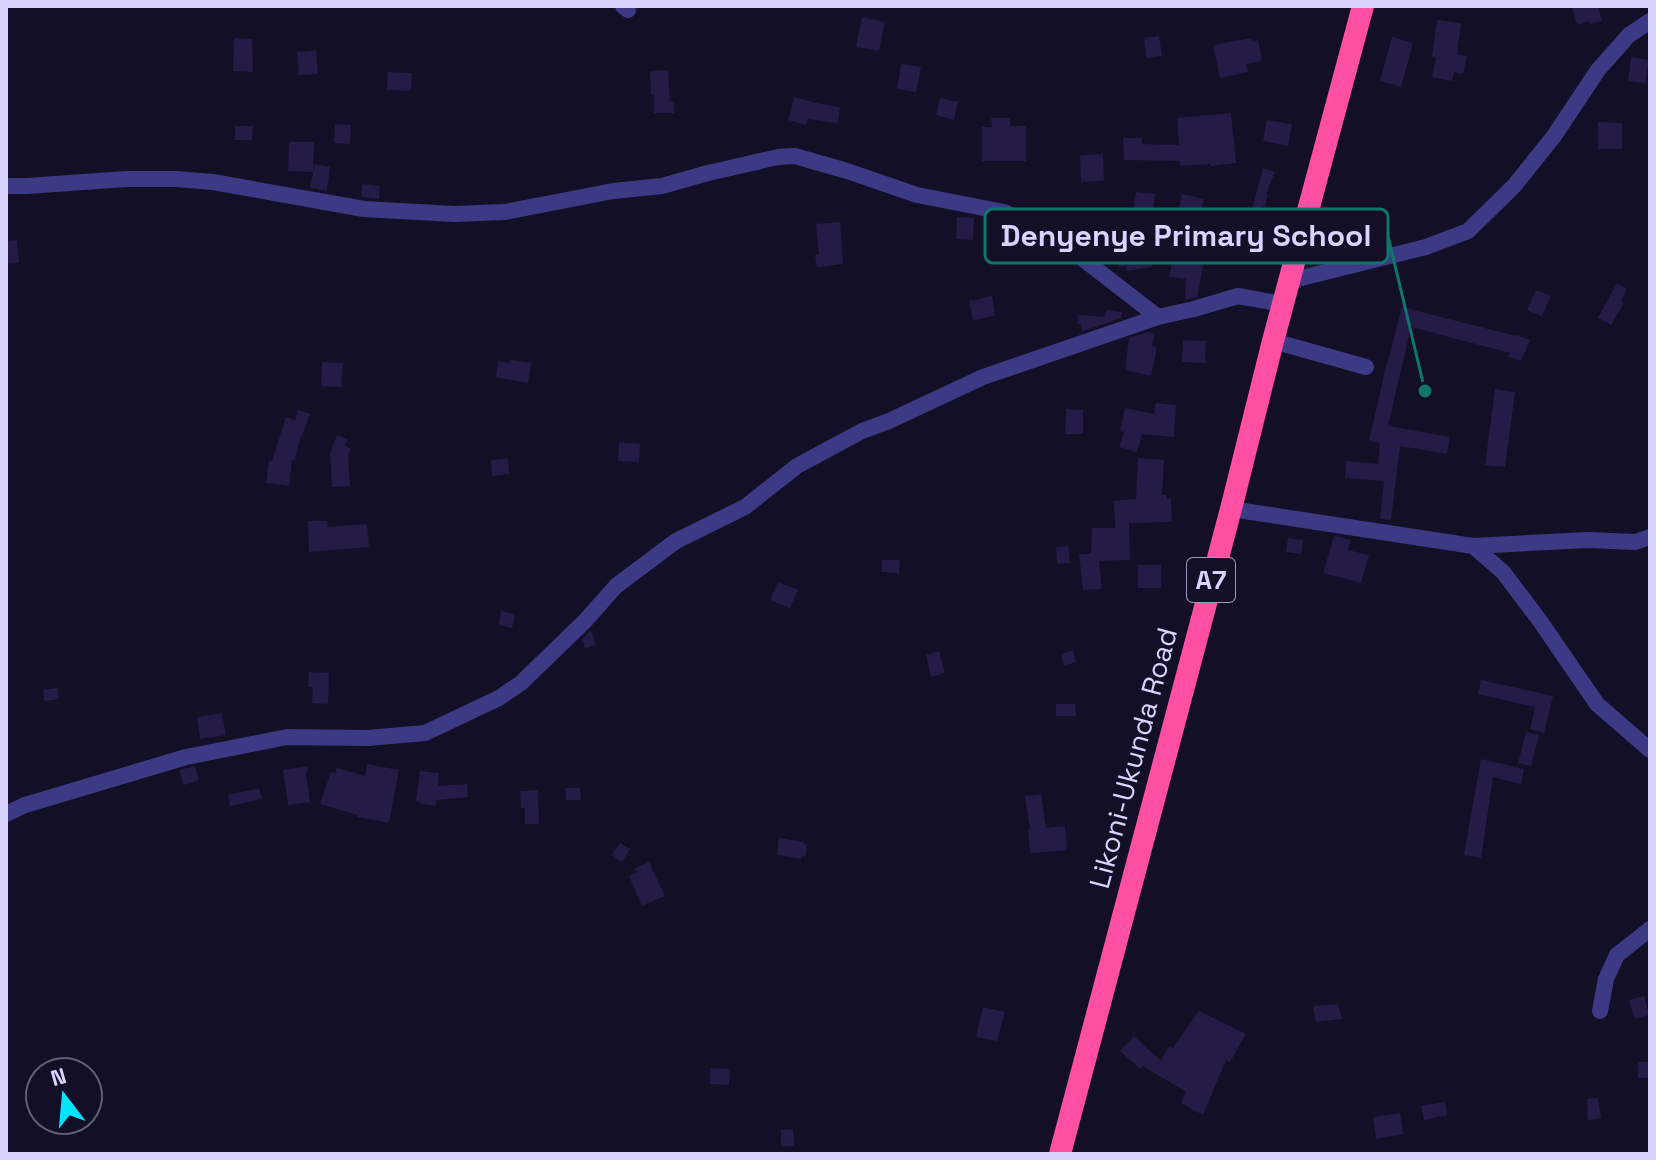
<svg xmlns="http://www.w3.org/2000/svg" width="1656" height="1160" font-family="'Space Grotesk',sans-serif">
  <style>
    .building { fill: #241b47 }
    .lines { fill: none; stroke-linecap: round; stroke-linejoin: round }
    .minor { stroke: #3d3a85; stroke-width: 16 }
    .highway { stroke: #ff4fa3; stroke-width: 22 }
    .labels { text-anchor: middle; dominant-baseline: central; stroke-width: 8; stroke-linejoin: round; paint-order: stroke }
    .shield { fill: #130f26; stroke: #9e99be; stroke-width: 2 }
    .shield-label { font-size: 26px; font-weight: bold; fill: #d9d4ff }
    .street-label { font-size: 28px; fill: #d9d4ff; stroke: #130f26 }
    .leader { fill: none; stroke: #0f766e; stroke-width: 3 }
    .callout-dot { fill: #0f766e; stroke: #130f26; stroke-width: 3 }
    .callout { fill: #130f26; stroke: #0f766e; stroke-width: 3 }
    .callout-label { font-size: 30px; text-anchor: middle; font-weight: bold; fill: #d9d4ff }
  </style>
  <rect width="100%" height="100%" fill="#130f26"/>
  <path class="building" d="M1572,6H1598L1602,21L1590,24V21L1577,25Z
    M862,17L885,22L879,51L856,47Z
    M1437,20L1461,23L1457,54L1467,56L1463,74L1454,72L1452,81L1432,77L1436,58L1432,56Z
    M1159,36L1162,56L1146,58L1144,38Z
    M1392,37L1413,43L1401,87L1380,81Z
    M234,38L252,39L253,72L233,71Z
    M1251,38L1252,41L1258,40L1262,61L1246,64L1248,72L1220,78L1213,45Z
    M316,50L318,74L299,75L297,52Z
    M1631,57L1649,60L1645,83L1628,81Z
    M901,64L921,67L916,92L897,89Z
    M668,70L670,101H674V113H654V95H651L650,71Z
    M388,72L412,73L411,91L387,90Z
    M794,97L821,104L840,107L838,123L808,119L806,125L788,120Z
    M940,98L958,102L954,120L936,115Z
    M1231,113L1236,163L1210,166V164L1180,166V161L1124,160L1123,138H1142V144L1179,145L1177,118Z
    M991,118H1010V126H1026V161H982V127H992Z
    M1267,120L1292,124L1288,146L1263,141Z
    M1598,122L1622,123V149H1598Z
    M335,124L351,125L350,144L334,143Z
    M235,126H253L252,140H235Z
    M289,142H314L313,172L288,171Z
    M1103,154L1104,181L1081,182L1080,155Z
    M315,164L330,167L327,191L310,188Z
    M1263,168L1275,172L1266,194H1268L1265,207L1262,206L1260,213L1252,210Z
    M362,184L380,186L379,199L361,197Z
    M1136,192L1155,194L1152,219L1143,218L1152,267L1127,271L1126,266L1119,267L1116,248L1127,246L1125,235L1130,234Z
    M1182,194L1204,199L1193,245L1206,250L1197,297L1185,300L1186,279L1169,277L1172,263H1170L1180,221L1176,220Z
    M957,217L974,218L973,240L956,239Z
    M840,222L843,264L817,267L815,255L819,254L816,224Z
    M17,240L19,263L7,264L6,241Z
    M1617,283L1627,289L1621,301L1624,303L1611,325L1598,318Z
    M1536,290L1551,296L1542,316L1527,310Z
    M992,296L995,316L973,320L969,301Z
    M1402,307L1516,336L1517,335L1530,340L1521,361L1508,356L1510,353L1411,327L1388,426L1450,437L1447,454L1400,446L1391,520L1380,519L1384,481L1345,478L1346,461L1378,464L1380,443L1369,441L1384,375Z
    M1106,310L1122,312L1121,318L1081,332L1082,325L1077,324L1078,315L1105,317Z
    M1148,332L1155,333L1152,346L1157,347L1151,376L1125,370L1129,338Z
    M1183,340L1206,341L1205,363L1182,362Z
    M510,360L531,363L528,383L496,377L498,361L510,363Z
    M322,362L343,363L341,387L321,386Z
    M1495,389L1515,392L1505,467L1485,465Z
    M1156,403L1176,405L1174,437L1142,434L1137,452L1119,447L1124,432L1120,431L1125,408L1154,414Z
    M1066,409L1083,410V434H1065Z
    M298,410L310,414L302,436H301L295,460H292L289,486L266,483L269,460L272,461L286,417L295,420Z
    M337,435L348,439L345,446L351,449L348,456L350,486L332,487L330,453Z
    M619,442L640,444L639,462L618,461Z
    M508,458L509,474L492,476L491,460Z
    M1138,458L1164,460L1162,495H1166L1167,499H1171L1172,522L1129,523L1130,560L1099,561L1102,589L1083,590L1079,554H1091L1092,528H1115L1114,501L1136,499Z
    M308,521H327L328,527L367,524L369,547L309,552Z
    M1334,536L1351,540L1348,550L1369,555L1361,583L1323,573Z
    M1288,538L1303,540L1301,554L1286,552Z
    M1068,546L1070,563L1057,564L1056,547Z
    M882,560H900L899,573L882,572Z
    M1138,565H1161V588H1138Z
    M778,582L798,590L790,608L770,600Z
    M501,611L515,614L512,628L499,625Z
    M591,630L596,645L585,648L582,639Z
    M1073,650L1076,662L1064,666L1061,654Z
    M939,651L945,673L931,677L926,655Z
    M309,672L329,673L328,704L312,703L313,687H308Z
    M1481,680L1553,696L1544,733L1530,729L1535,707L1478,694Z
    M58,688L59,699L44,701L43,690Z
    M1056,704H1075L1076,716H1056Z
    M222,713L226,735L200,739L197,717Z
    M1526,732L1539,735L1531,766L1518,763Z
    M1481,759L1524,769L1521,784L1493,777L1481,858L1464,855Z
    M367,764L399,770L389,823L357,817L358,815L320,804L331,772L335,773L337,768L365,776Z
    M195,766L199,780L184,785L179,770Z
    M308,766L306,775L310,802L288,805L283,770Z
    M420,771L439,773L438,786L467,784L468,797L436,800V806L420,804V802L416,801Z
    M259,788L262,799L230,806L228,795Z
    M565,788H580L581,800H566Z
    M538,790L539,824H525V808H521L520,791Z
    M1041,794L1046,828L1065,826L1067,850L1030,853L1028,829H1030L1025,796Z
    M779,838L803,842V844L807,845L805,857L801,856V859L777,855Z
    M620,843L630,849L622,862L612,855Z
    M649,862L665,896L642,906L629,876L638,872L634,869Z
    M1644,996L1649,1015L1635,1019L1629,1000Z
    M1338,1004L1342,1019L1316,1022L1313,1006Z
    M983,1007L1005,1012L997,1041L976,1037Z
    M1199,1011L1246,1034L1230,1062L1226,1060L1203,1115L1181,1103L1186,1092L1143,1066L1140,1069L1120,1051L1134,1036L1161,1061L1169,1046L1173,1048Z
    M1638,1062H1650V1078H1638Z
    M710,1068L730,1069L729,1085L710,1084Z
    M1598,1098L1601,1118L1588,1120L1587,1099Z
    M1445,1102L1447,1115L1424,1120L1421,1106Z
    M1400,1113L1403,1134L1376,1139L1373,1117Z
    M793,1129L794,1146L781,1147V1130Z"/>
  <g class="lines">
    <path class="minor" d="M623,6L628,10
      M6,186H27L126,179H176L213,182L364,209L454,214L505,212L613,191L662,186L708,173L778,157L795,156L847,171L917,195L1004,212L1052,235L1158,317
      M1289,281L1426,247L1468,231L1514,186L1554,136L1598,70L1629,35L1650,21
      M1273,341L1366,367
      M1231,509L1473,546L1589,540L1635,542L1650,537
      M1473,546L1503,572L1540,621L1597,704L1650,750
      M6,814L25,805L186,757L287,737L368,738L425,733L499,698L521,683L585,621L616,586L676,541L745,507L797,466L862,431L889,421L983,377L1158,317L1194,309L1238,296L1283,304
      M1600,1011L1606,979L1617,955L1650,929"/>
    <path class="highway" d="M1060,1154L1231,509L1273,341L1363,6"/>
  </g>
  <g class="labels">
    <rect class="shield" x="1187" y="558" width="48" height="44" rx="6"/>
    <g class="shield-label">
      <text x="1211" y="580">A7</text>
    </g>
    <g class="street-label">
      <text transform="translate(1133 758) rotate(-75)">Likoni-Ukunda Road</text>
    </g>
  </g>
  <path class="leader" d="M1425 391L1388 236"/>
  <circle class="callout-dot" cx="1425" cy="391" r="8"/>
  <rect class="callout" x="985" y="209" width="403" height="54" rx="8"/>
  <g class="callout-label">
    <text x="1186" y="246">Denyenye Primary School</text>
  </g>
  <rect width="1656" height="1160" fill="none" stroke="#d9d4ff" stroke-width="16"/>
  <g transform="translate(64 1096) rotate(344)"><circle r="38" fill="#130f26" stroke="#625e7d" stroke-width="2"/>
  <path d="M0-6L14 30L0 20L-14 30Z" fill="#00e5ff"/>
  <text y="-12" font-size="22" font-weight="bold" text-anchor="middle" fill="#d9d4ff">N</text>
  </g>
</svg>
